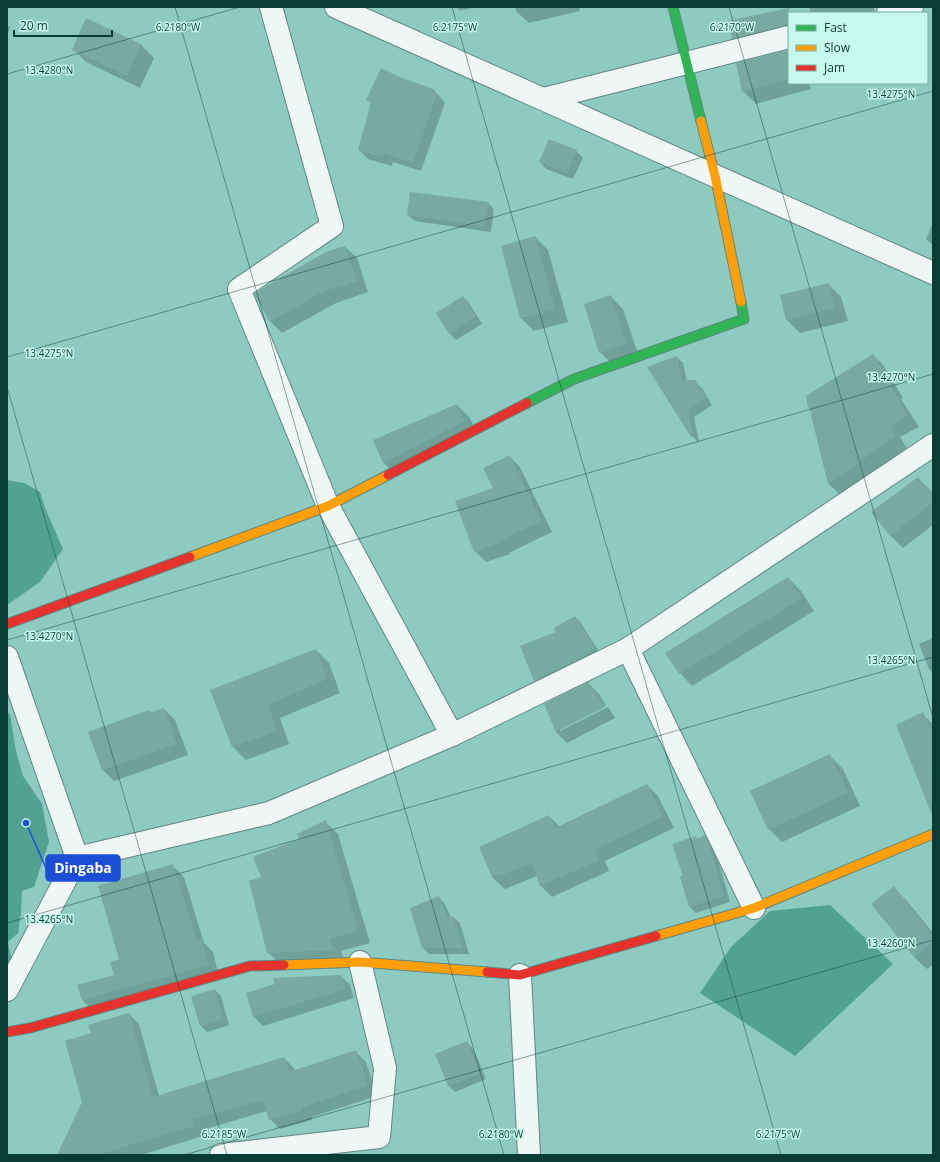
<svg xmlns="http://www.w3.org/2000/svg" width="940" height="1162" font-family="'Open Sans',sans-serif">
  <style>
    .water { fill: #52a294 }
    .shadow { fill: #0003 }
    .building { fill: #78aaa1 }
    .lines { fill: none; stroke-linecap: round; stroke-linejoin: round }
    .street-casing { stroke: #608780; stroke-width: 24 }
    .fast-casing { stroke: #608780; stroke-width: 11 }
    .slow-casing { stroke: #608780; stroke-width: 11 }
    .jam-casing { stroke: #608780; stroke-width: 11 }
    .street { stroke: #eef7f5; stroke-width: 22 }
    .fast { stroke: #30b455; stroke-width: 9 }
    .slow { stroke: #ff9f0a; stroke-width: 9 }
    .jam { stroke: #e5322d; stroke-width: 9 }
    .ticks { fill: none; stroke: #093c34; stroke-width: 1; stroke-opacity: 0.45 }
    .ticks-label { font-size: 10px; text-anchor: middle; fill: #093c34; stroke: #c7f9ed; stroke-width: 3; stroke-linejoin: round; paint-order: stroke }
    .leader { fill: none; stroke: #1d4ed8; stroke-width: 1.5 }
    .callout-dot { fill: #1d4ed8; stroke: #c7f9ed; stroke-width: 1.5 }
    .callout { fill: #1d4ed8; stroke: #1d4ed8; stroke-width: 1.5 }
    .callout-label { font-size: 14px; text-anchor: middle; font-weight: bold; fill: #fff }
  </style>
  <rect width="100%" height="100%" fill="#8dcabf"/>
  <path class="water" d="M7,480L24,483L40,492L45,508L63,549L40,582L7,605Z
    M7,712L10,714L16,751L23,776L42,804L49,842L34,887L22,891L21,912L18,933L8,942L12,962L7,970Z
    M830,905L893,964L795,1056L700,993L731,947L770,911Z"/>
  <path class="shadow" d="M456,7H475L460,11Z
    M515,7H579L580,11L529,23L516,11Z
    M809,7H874L875,13H811Z
    M87,20L141,45L154,58L140,88L86,62L73,49Z
    M789,20V40L746,51L733,38Z
    M7,25L10,28L7,34Z
    M789,51V83H809L811,89L756,104L743,91Z
    M402,79L433,89L445,103L421,171L393,162L392,166L368,159L359,150L372,104L367,100Z
    M576,151L583,158L573,179L546,169L540,162Z
    M488,203L494,209L491,232L415,221L408,215Z
    M933,223V245L926,239Z
    M535,237L548,250L568,322L534,331L521,318Z
    M345,247L357,258L368,292L336,303L282,333L271,322L256,294Z
    M828,284L841,297L848,321L800,333L787,320Z
    M610,296L623,309L639,357L613,365L600,352Z
    M463,297L469,303L482,324L456,340L450,334L437,313Z
    M873,355L884,366L903,398L901,399L919,427L900,437L907,448L840,495L829,484L812,416Z
    M677,357L683,363L687,382H695L702,388L712,405L694,417L699,442H698L692,436Z
    M457,405L470,418L477,434L397,476L384,463L374,441Z
    M509,456L520,467L552,532L509,553L510,554L486,562L475,551L494,489Z
    M918,478L933,493V525L903,548L890,535Z
    M788,578L801,591L814,611L692,686L680,673Z
    M575,617L581,623L601,655L542,687L535,680L558,633Z
    M933,638V673L929,669L919,644Z
    M316,650L329,663L340,693L280,718L289,744L246,760L233,747L211,691Z
    M588,683L599,694L606,705L560,729V731L608,707L615,718L567,743L556,732L545,704Z
    M164,709L175,720L188,755L114,781L103,770L89,732L149,711L152,714Z
    M922,714L933,724V786Z
    M830,756L843,769L860,806L782,842L769,829Z
    M647,785L658,796L674,828L605,861L609,871L552,897L541,886L537,876L505,889L493,878L484,856L549,816L560,827Z
    M325,822L338,834L370,943L341,951L345,963L280,965L268,952L262,878L301,839Z
    M696,837L698,839L705,837L711,843L716,853L730,902L696,913L689,906L685,877Z
    M173,866L184,877L204,943L213,952L219,976L94,1011L82,1000L78,985L115,976L120,960Z
    M894,888L907,901L933,933V965L927,969L914,957Z
    M439,897L445,904L451,918L453,917L460,923L469,954H429L422,947Z
    M341,976L350,985L354,998L263,1026L254,1017L247,994L276,985Z
    M215,990L221,996L229,1025L207,1032L201,1026Z
    M129,1014L139,1024L159,1096L284,1058L294,1068L295,1071L356,1052L366,1062L377,1096L312,1117V1120L280,1129L270,1119L267,1111L202,1130L203,1136L141,1155H58L83,1102L92,1034Z
    M467,1042L473,1049L486,1079L455,1092L449,1086L437,1054Z"/>
  <path class="building" d="M789,8V25L732,39L728,21Z
    M86,18L141,44L127,76L72,50Z
    M789,50V79L742,92L736,63Z
    M381,68L402,78L433,89L432,91L437,93L413,163L384,153L383,157L358,150L371,102L366,100Z
    M549,139L577,150L567,174L539,162Z
    M410,192L489,202L485,227L407,215Z
    M535,236L555,309L520,319L501,246Z
    M345,246L357,281L324,291L270,322L254,294L266,286L326,252Z
    M829,283L835,308L786,320L780,295Z
    M611,295L626,344L599,353L584,304Z
    M463,296L476,317L449,334L436,313Z
    M873,354L893,386L891,387L908,415L890,426L896,436L828,484L811,415L812,414L808,407L806,396Z
    M677,356L682,382L685,380H695L707,398L688,410L693,436L691,437L647,367Z
    M457,404L465,421L383,463L373,440Z
    M510,455L541,521L499,541V543L474,552L455,501L493,488L483,468Z
    M918,477L933,495V502L890,536L871,512Z
    M788,577L802,598L679,674L665,653Z
    M575,616L595,648L583,657L534,681L520,646L556,632L554,628Z
    M316,649L327,679L268,705L277,731L232,747L210,690Z
    M588,682L605,707L556,732L544,704Z
    M164,708L177,744L102,770L88,732L149,710L150,713Z
    M923,712L933,734V814L932,815L896,725Z
    M830,754L848,793L768,830L750,791Z
    M647,784L663,817L594,850L599,860L540,886L532,863L502,875H491L479,847L549,815L555,828Z
    M326,820L358,930L329,939L333,950L267,953L249,881L261,877L253,857L299,839L297,834Z
    M705,835L710,846L724,896L689,907L680,877L683,876L672,844L696,836L697,839Z
    M173,864L197,941L202,940L209,965L82,1000L77,985L114,975L110,962L119,959L98,886Z
    M894,886L933,935V942L914,957L871,904Z
    M439,896L448,918L453,916L463,948H422L410,908Z
    M341,975L346,989L253,1017L246,993L275,984L273,978Z
    M215,989L223,1019L200,1026L191,996Z
    M129,1013L153,1097L284,1057L289,1072L356,1050L368,1086L302,1107L303,1110L269,1120L263,1100L192,1120L194,1126L97,1155H57L82,1102L65,1041L91,1033L88,1025Z
    M467,1041L480,1073L448,1086L435,1054Z"/>
  <g class="lines">
    <defs>
      <path id="street" d="M271,7L332,226L239,289L328,506L452,735
        M336,7L933,273
        M888,13L912,7
        M544,99L789,37
        M628,649L754,908
        M7,657L77,858L7,990
        M77,858L269,813L452,735L628,649L933,445
        M520,975L529,1155
        M221,1155L379,1137L385,1068L360,962"/>
      <path id="fast" d="M673,7L701,121
        M527,403L574,379L744,319L741,302"/>
      <path id="slow" d="M701,121L715,176L741,302
        M190,557L328,506L388,475
        M656,936L754,908L933,834
        M284,965L360,962L487,972"/>
      <path id="jam" d="M388,475L527,403
        M7,624L190,557
        M487,972L520,975L656,936
        M7,1032L30,1028L250,966L284,965"/>
    </defs>
    <use href="#street" class="street-casing"/>
    <use href="#fast" class="fast-casing"/>
    <use href="#slow" class="slow-casing"/>
    <use href="#jam" class="jam-casing"/>
    <use href="#street" class="street"/>
    <use href="#fast" class="fast"/>
    <use href="#slow" class="slow"/>
    <use href="#jam" class="jam"/>
  </g>
  <path class="ticks" d="M175,7L504,1155M452,7L781,1155M729,7L933,718M7,74L240,7M7,357L933,91M7,387L227,1155M7,640L933,374M7,923L933,657M184,1155L933,940"/>
  <g class="ticks-label">
    <text x="178" y="31">6.2180°W</text>
    <text x="455" y="31">6.2175°W</text>
    <text x="732" y="31">6.2170°W</text>
    <text x="49" y="74">13.4280°N</text>
    <text x="891" y="98">13.4275°N</text>
    <text x="49" y="357">13.4275°N</text>
    <text x="891" y="381">13.4270°N</text>
    <text x="49" y="640">13.4270°N</text>
    <text x="891" y="664">13.4265°N</text>
    <text x="49" y="923">13.4265°N</text>
    <text x="891" y="947">13.4260°N</text>
    <text x="224" y="1138">6.2185°W</text>
    <text x="501" y="1138">6.2180°W</text>
    <text x="778" y="1138">6.2175°W</text>
  </g>
  <path class="leader" d="M26 823L46 868"/>
  <circle class="callout-dot" cx="26" cy="823" r="4"/>
  <rect class="callout" x="46" y="855" width="74" height="26" rx="4"/>
  <g class="callout-label">
    <text x="83" y="873">Dingaba</text>
  </g>
  <rect width="940" height="1162" fill="none" stroke="#093c34" stroke-width="16"/>
  <rect x="788" y="12" width="140" height="72" fill="#c7f9ed" stroke="#7bada3"/>
  <rect x="796" y="25" width="20" height="6" fill="#30b455" stroke="#7bada3"/>
  <text x="824" y="32" font-size="12" fill="#093c34">Fast</text>
  <rect x="796" y="45" width="20" height="6" fill="#ff9f0a" stroke="#7bada3"/>
  <text x="824" y="52" font-size="12" fill="#093c34">Slow</text>
  <rect x="796" y="65" width="20" height="6" fill="#e5322d" stroke="#7bada3"/>
  <text x="824" y="72" font-size="12" fill="#093c34">Jam</text>
  <path d="M14 30v6h98v-6" fill="none" stroke="#093c34" stroke-width="2"/>
  <text x="20" y="30" font-size="12" fill="#093c34" stroke="#c7f9ed" stroke-width="3" paint-order="stroke">20 m</text>
</svg>
